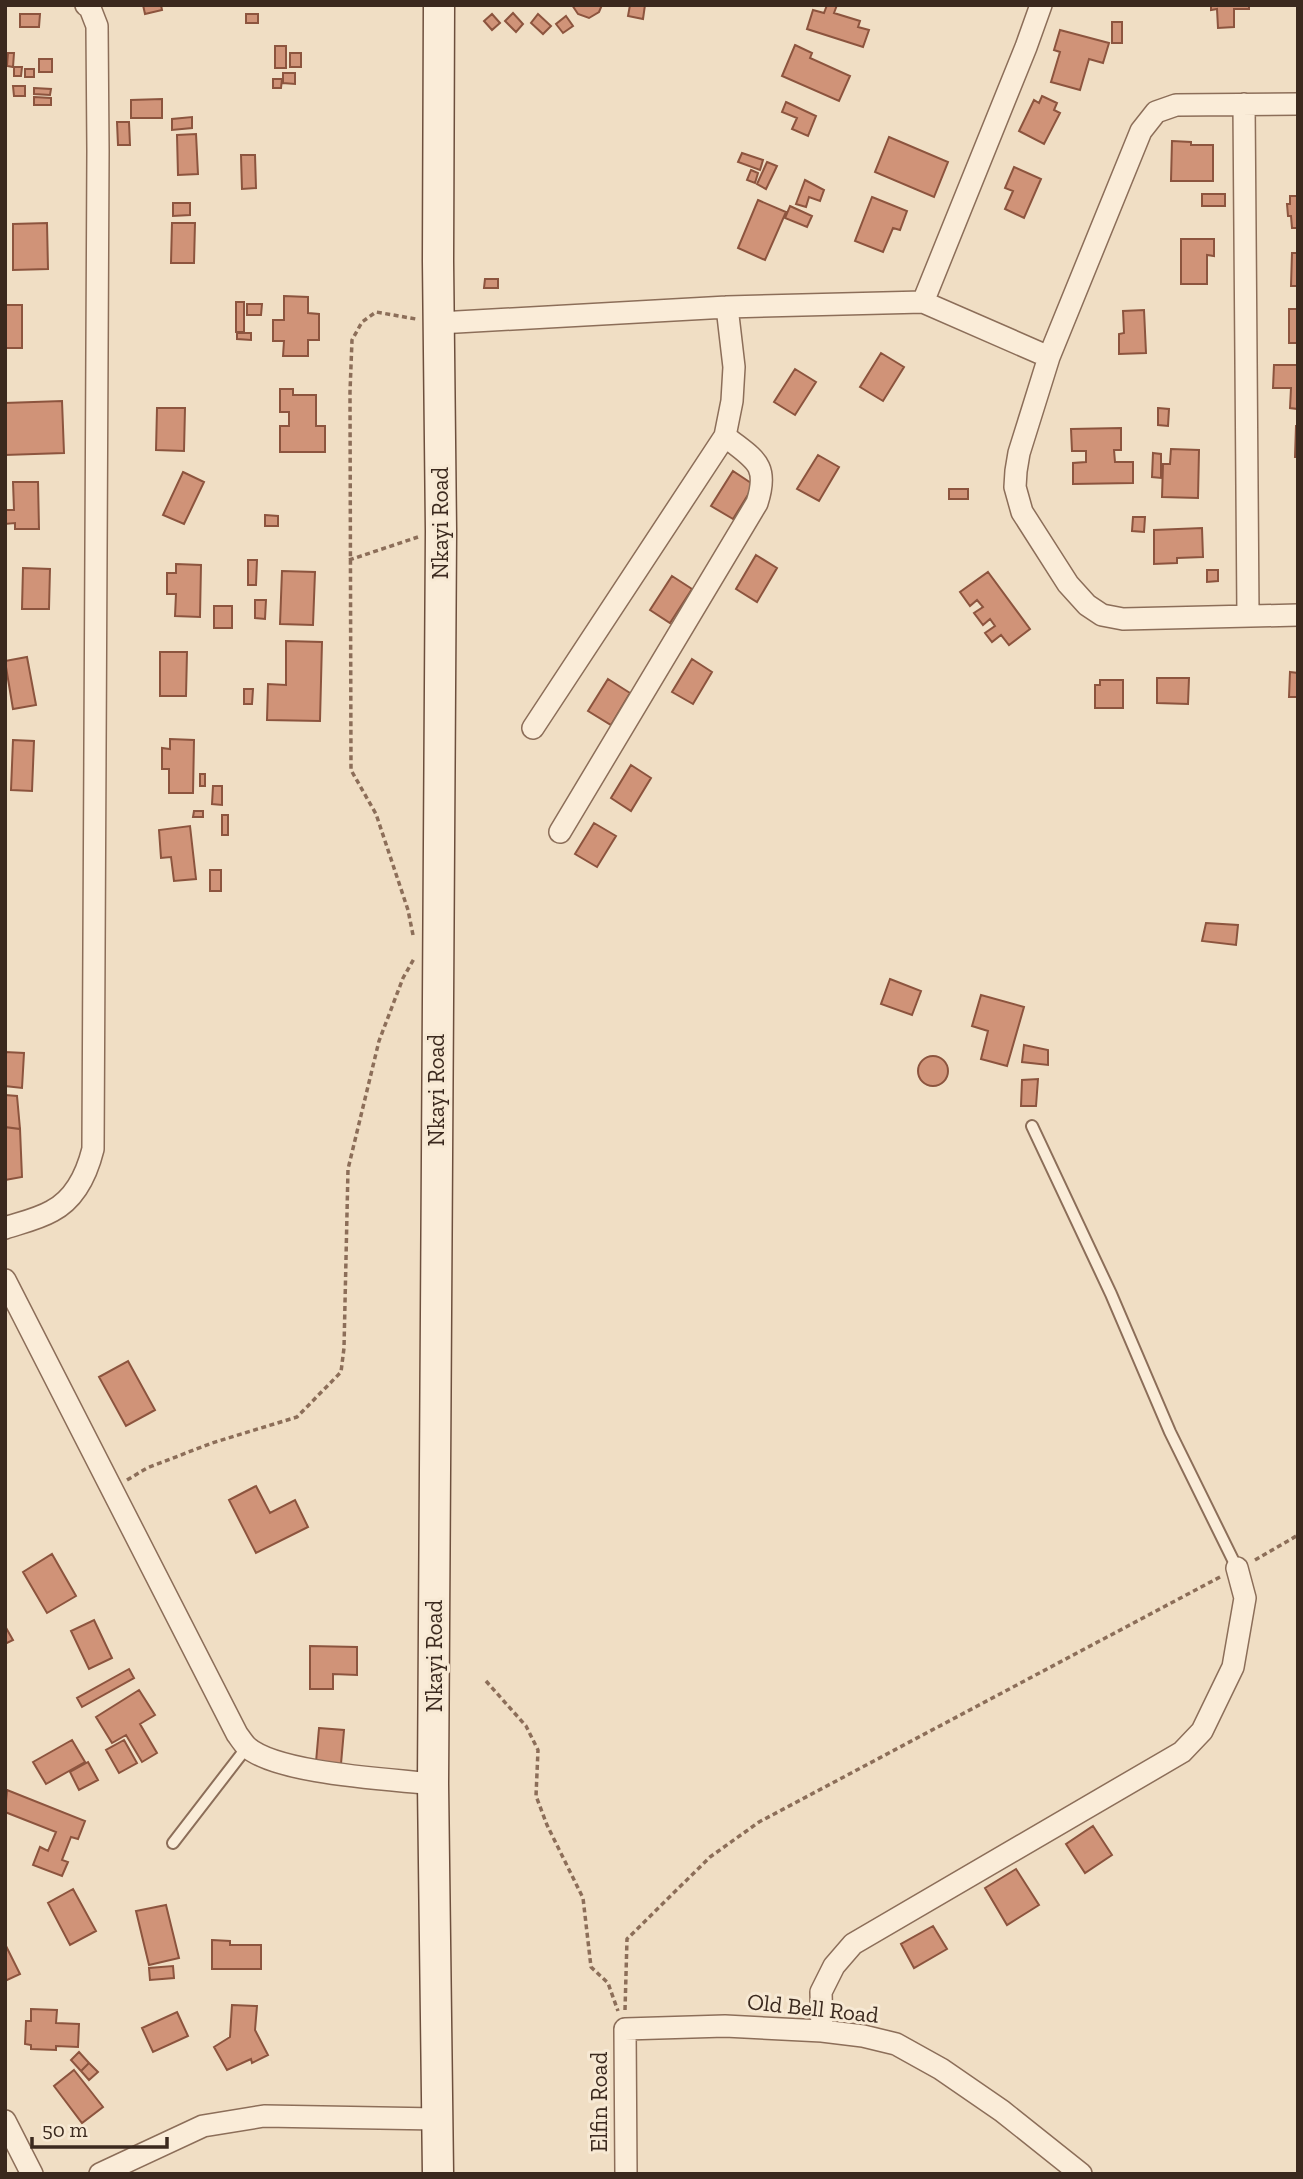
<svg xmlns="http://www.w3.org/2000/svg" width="1303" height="2179" font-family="'Zilla Slab',serif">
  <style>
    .building { fill: #d09378; stroke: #8c543e; stroke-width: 2 }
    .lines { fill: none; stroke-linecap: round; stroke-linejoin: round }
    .lane-casing { stroke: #8c6e59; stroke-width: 14 }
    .street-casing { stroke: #8c6e59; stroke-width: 24 }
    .secondary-casing { stroke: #6d4f3d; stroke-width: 33 }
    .path { stroke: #8c6e59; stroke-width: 3.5; stroke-dasharray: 5 3.5; stroke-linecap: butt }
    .lane { stroke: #faecd8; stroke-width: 10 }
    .street { stroke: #faecd8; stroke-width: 21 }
    .secondary { stroke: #faecd8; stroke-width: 30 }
    .labels { text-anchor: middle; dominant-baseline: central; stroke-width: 6; stroke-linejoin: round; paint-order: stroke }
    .street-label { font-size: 23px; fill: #3b291e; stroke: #f7e9d4 }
  </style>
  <rect width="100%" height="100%" fill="#f0dec4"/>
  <path class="building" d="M143,5H161L162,10L145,14Z
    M572,5H602L599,12L589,18L578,14Z
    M630,5H645L643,19L628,16Z
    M827,5H837L834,13L860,21L858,27L869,30L863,47L807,29L813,10L824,13Z
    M1211,5H1249V9H1234V27L1218,28L1217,9L1211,10Z
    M513,13L523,24L516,32L505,21Z
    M20,14H40L39,27H20Z
    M246,14H258V23H246Z
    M492,14L500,23L492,30L484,21Z
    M538,14L551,26L543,34L531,23Z
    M566,16L573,26L563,33L556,24Z
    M1112,22H1122V43H1112Z
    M1060,30L1109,43L1103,63L1089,59L1080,90L1051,82L1060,52L1054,50Z
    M795,45L812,53L810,58L850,76L839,101L782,76Z
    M275,46H286V68H275Z
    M8,53H14L13,67L7,66Z
    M290,53H301V67H290Z
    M39,59H52V72H39Z
    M14,67H22L21,76H14Z
    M25,69H34V77H25Z
    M283,73H295V84L283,83Z
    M273,79H282L281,88H273Z
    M13,86H25V96H14Z
    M34,88L51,89L50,95L34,94Z
    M1042,96L1057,103L1054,110L1060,113L1044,144L1019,131L1034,100L1039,103Z
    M34,97L51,98V105H34Z
    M162,99V118H131V100Z
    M786,102L816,116L808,136L792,129L797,118L782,112Z
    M192,117V128L172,130V119Z
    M117,122H129L130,145H118Z
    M196,134L198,174L178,175L177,135Z
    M889,137L948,162L934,197L875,172Z
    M1172,141L1191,142V145H1213V181H1171Z
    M742,153L763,160L760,170L738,162Z
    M241,155H255L256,188L242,189Z
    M767,162L777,166L766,189L757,184Z
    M1014,167L1041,179L1024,218L1005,209L1013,191L1005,188Z
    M751,170L758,173L755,183L747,180Z
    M805,180L824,190L820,201L809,197L806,207L796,204Z
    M1202,194H1225V206H1202Z
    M1290,196H1298V228H1292L1291,216H1288L1287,204H1290Z
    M872,197L907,211L900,230L893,228L883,252L855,241Z
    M758,200L786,212L765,260L738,248Z
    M173,203H190V215L173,216Z
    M790,206L812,216L807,227L785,218Z
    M47,223L48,269L13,270V224Z
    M172,223H195L194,263H171Z
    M1181,239H1214V256L1207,255V284H1181Z
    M1292,253H1298V286H1291Z
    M485,279H498V288H484Z
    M284,296L308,297V313L319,314V340H308V356H283L284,341H273V320H284Z
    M236,302H244V332H236Z
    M247,304H262L261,315H247Z
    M5,305H22V348H5Z
    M1289,309H1298V343H1289Z
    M1144,310L1146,353L1119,354V334L1124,333L1123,311Z
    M237,333H251V340L237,339Z
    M881,353L904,367L883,401L860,387Z
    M1274,365H1298V409L1290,408L1291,388H1273Z
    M795,369L816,382L795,415L774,402Z
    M280,389H293V395H316V426H325V452H280V426H289V412H280Z
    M62,401L64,453L5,455V403Z
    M157,408H185L184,451L156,450Z
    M1158,408L1169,409L1168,426L1158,425Z
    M1296,426H1298V457H1295Z
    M1121,428V450H1114L1115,462H1133V483L1073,484V463L1086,462V451H1072L1071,429Z
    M1171,449L1199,450L1198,498L1162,497L1163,464H1170Z
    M1153,453L1161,454V478L1152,477Z
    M818,455L839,467L819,501L797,489Z
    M733,471L754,485L733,519L711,506Z
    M183,472L204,482L184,524L163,515Z
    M13,482H38L39,529H15V523L5,524V510H14Z
    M949,489H968V499H949Z
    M265,515L278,516V526H265Z
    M1133,517H1145L1144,532L1132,531Z
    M1202,528L1203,557L1177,558V563L1154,564V530Z
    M756,555L777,568L757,602L736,589Z
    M248,560H257L256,585H248Z
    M176,564L201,565L200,617L175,616L176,594H167V573H176Z
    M23,568L50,569L49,609H22Z
    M1207,570H1218V581L1207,582Z
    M282,571L315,572L313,625L280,624Z
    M988,572L1030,629L1009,645L1001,635L992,642L985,633L995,626L990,619L983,625L974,613L983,607L977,600L970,606L960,592Z
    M672,576L692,589L670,623L650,610Z
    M255,600H266L265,619L255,618Z
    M214,606H232V628H214Z
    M286,641L322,642L320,721L267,720L268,684L286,685Z
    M160,652H187L186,696H160Z
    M27,657L36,705L13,709L5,661Z
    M692,659L712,672L693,704L672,692Z
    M1290,672L1298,673V697H1289Z
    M1157,678H1189L1188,704L1157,703Z
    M608,679L630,693L611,725L588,711Z
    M1100,680H1123V708H1095V685H1100Z
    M244,689H253L252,704H244Z
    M170,739L194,740L193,793H169V769H162V748L170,749Z
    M13,740L34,741L32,791L11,790Z
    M631,765L651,778L631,811L611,798Z
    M200,774H205V786H200Z
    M213,786H222V805L212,804Z
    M194,811H203V817H193Z
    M222,815H228V835H222Z
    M594,823L616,836L597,867L575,854Z
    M190,826L196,879L174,881L171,857L161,858L159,830Z
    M210,870H221V891H210Z
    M1206,923L1238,925L1236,945L1202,941Z
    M890,979L921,991L912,1015L881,1004Z
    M981,995L1024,1007L1007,1066L981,1059L988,1031L972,1026Z
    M1024,1045L1048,1050V1065L1022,1062Z
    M5,1052L24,1053L22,1088L5,1086Z
    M918 1071a15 15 0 1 1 30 0a15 15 0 1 1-30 0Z
    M1038,1079L1036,1106H1021L1022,1080Z
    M5,1095L17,1096L20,1129L5,1127Z
    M5,1127L20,1129L22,1177L5,1180Z
    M128,1361L155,1410L126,1426L99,1377Z
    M256,1486L270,1513L295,1500L308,1527L256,1553L229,1500Z
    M52,1554L76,1596L47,1613L23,1572Z
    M94,1620L112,1658L89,1669L71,1631Z
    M5,1626L13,1640L5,1644Z
    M310,1646L357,1647V1675L333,1674V1689H310Z
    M129,1669L134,1678L82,1707L77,1698Z
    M139,1690L155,1715L140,1724L157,1753L142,1762L126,1735L112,1743L96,1717Z
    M319,1728L344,1730L341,1764L316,1762Z
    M72,1740L85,1762L46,1784L33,1762Z
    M124,1740L137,1763L119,1773L106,1750Z
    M88,1762L98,1780L79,1790L70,1772Z
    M7,1790L85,1821L78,1839L71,1837L62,1860L68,1862L62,1876L33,1865L40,1847L48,1851L56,1832L5,1812Z
    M1093,1826L1112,1855L1085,1873L1066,1844Z
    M1016,1869L1039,1905L1007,1925L985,1888Z
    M73,1889L96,1931L70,1945L48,1903Z
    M166,1905L179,1958L149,1965L136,1911Z
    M933,1926L947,1949L914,1968L901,1944Z
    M212,1940L230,1941V1945H261V1969H212Z
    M5,1944L20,1974L5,1981Z
    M173,1966L174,1978L150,1980L149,1968Z
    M232,2005L257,2006L255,2030L268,2055L252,2063L251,2059L227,2070L214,2047L230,2037Z
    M31,2009L57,2010L56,2023L79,2024L78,2047L56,2046V2050L31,2049V2045L25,2044L26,2021H31Z
    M177,2012L188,2036L153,2052L142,2028Z
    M79,2052L89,2063L81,2071L71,2060Z
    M89,2063L98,2072L89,2080L81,2071Z
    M74,2070L103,2107L82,2123L54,2086Z"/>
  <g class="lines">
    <defs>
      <path id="lane" d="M1032,1126L1111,1294L1170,1432L1237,1568
        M173,1843L247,1747"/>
      <path id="street" d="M1244,104L1248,615
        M1298,104L1176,105L1156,112L1141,131L1049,357L1019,453L1016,471L1015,487L1022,512L1068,584L1087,605L1102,615L1123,619L1298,615
        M923,302L1026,47L1041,5
        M439,323L727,307L923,302L1049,357
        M533,728L725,436L732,401L734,367L727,307
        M560,832L757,503C770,463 753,459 725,436
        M5,1228C20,1223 38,1219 52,1211C75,1199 87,1173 93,1149L98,151L97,26L90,8L86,5
        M5,1280L237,1734C240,1738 243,1743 247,1747C278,1774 390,1779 433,1784
        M822,2031L821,1992L834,1966L853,1944L1182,1752L1202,1731L1233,1667L1245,1598L1237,1568
        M5,2121L32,2174
        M100,2174L203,2126L264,2116L437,2119
        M626,2174L625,2029L725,2026L822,2031L863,2036L896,2044L941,2069L1002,2111L1081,2174"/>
      <path id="secondary" d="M438,2174L433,1784L441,531L438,261L439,5"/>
    </defs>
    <use href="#lane" class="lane-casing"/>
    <use href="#street" class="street-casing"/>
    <use href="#secondary" class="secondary-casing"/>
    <path class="path" d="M349,560L418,537
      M413,935L408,910L376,814L351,770L350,392L352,340L362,322L376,312L416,319
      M127,1480L147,1468L212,1443L297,1417L341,1372L344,1348L348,1169L379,1041L403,978L415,957
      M1255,1560L1298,1535
      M486,1681L526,1726L538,1750L536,1796L547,1825L583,1898L591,1967L608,1983L618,2011
      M625,2010L627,1939L710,1857L759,1822L1220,1577"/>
    <use href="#lane" class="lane"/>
    <use href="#street" class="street"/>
    <use href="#secondary" class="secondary"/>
  </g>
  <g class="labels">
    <g class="street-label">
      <text transform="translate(440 523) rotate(-90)">Nkayi Road</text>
      <text transform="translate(436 1090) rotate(-90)">Nkayi Road</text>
      <text transform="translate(434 1656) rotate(-90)">Nkayi Road</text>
      <text transform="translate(813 2008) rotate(6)">Old Bell Road</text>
      <text transform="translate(599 2102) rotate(-90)">Elfin Road</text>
    </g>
  </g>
  <rect width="1303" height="2179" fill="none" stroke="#3b291e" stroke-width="14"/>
  <path d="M32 2137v10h135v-10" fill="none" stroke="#3b291e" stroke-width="3.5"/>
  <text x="42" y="2137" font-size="21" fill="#3b291e" stroke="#f7e9d4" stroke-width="5" paint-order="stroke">50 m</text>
</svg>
